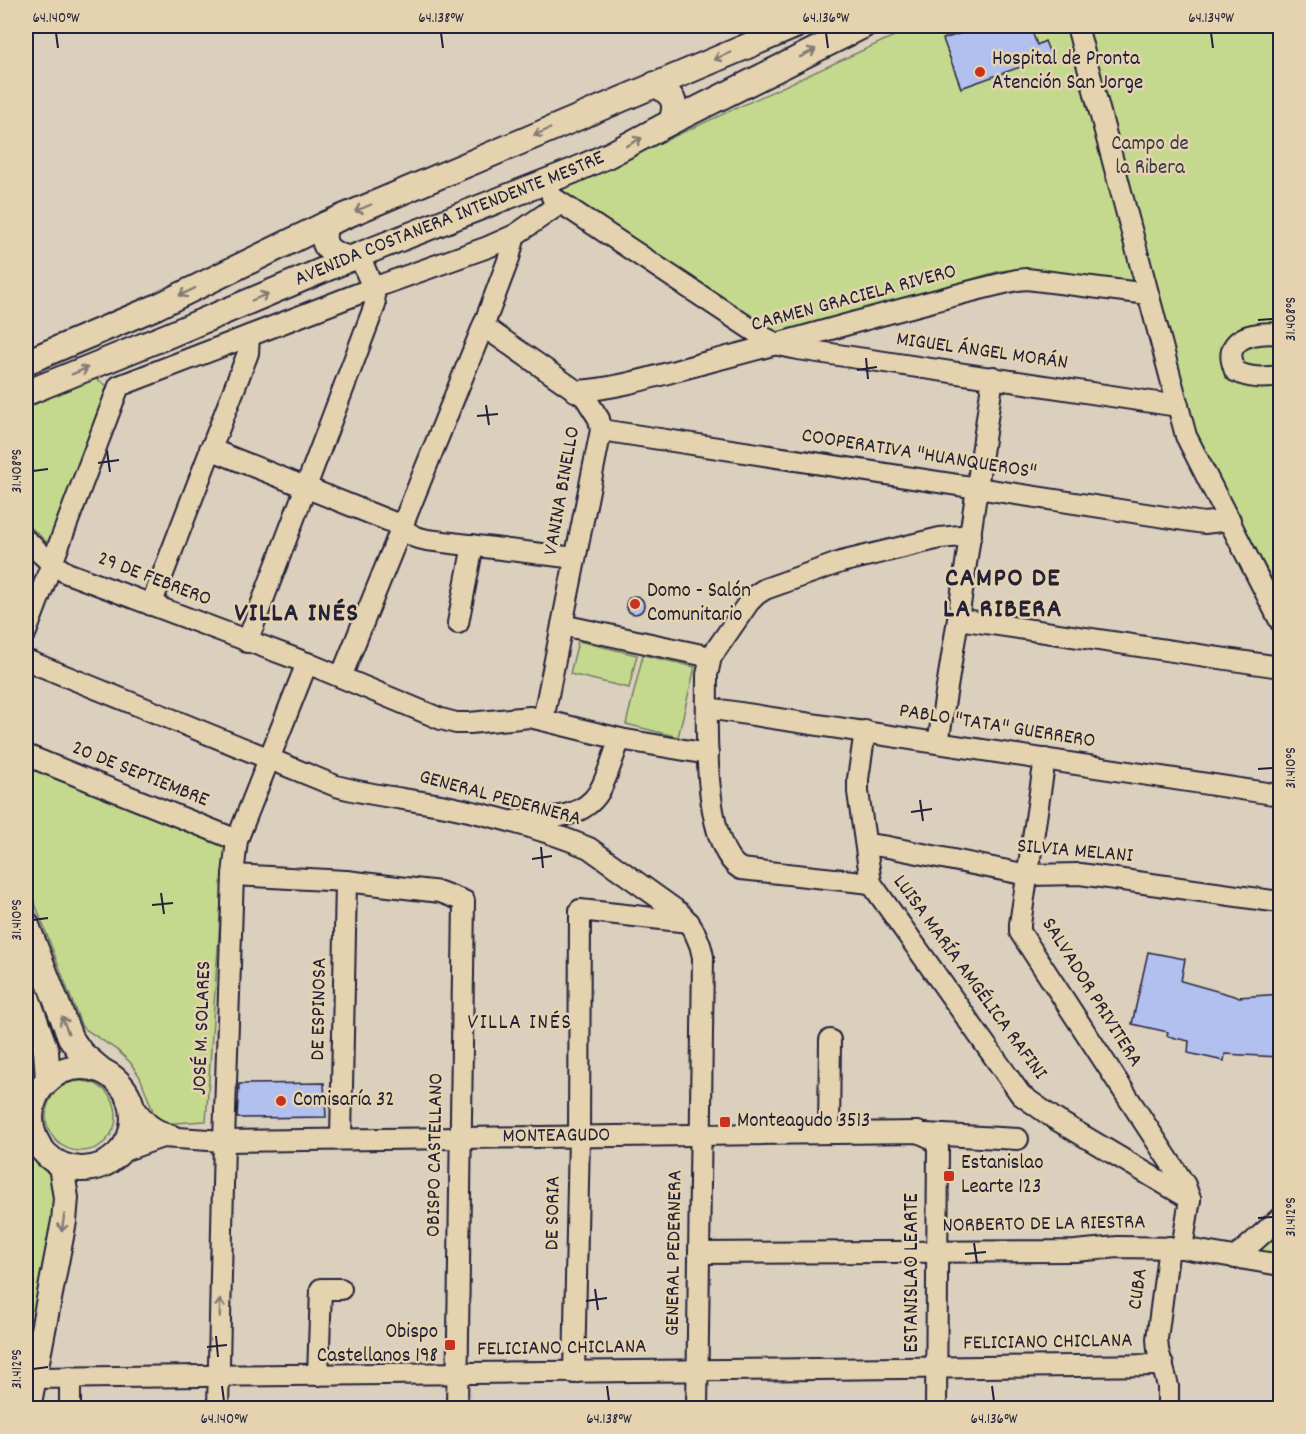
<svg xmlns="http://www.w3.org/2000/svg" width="1306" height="1434" font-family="Dekko,sans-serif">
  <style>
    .green { fill: #c5d98e; stroke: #747e64; stroke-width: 1.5 }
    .building { fill: #b2c0f0; stroke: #22223b; stroke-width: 1.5 }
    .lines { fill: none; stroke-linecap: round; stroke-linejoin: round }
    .minor-casing { stroke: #22223b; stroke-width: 24 }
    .major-casing { stroke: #22223b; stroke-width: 28 }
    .minor { stroke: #e5d3b0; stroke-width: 20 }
    .major { stroke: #e5d3b0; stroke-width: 24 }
    .oneway { stroke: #847a76 }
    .ticks { fill: none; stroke: #22223b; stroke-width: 2 }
    .poi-dot { fill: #c8321e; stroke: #e5d3b0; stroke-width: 2 }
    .labels { text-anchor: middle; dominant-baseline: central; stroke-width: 5; stroke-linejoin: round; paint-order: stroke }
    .poi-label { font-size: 21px; fill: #22223b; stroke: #e5d3b0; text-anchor: start }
    .park-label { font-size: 21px; fill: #3a3d47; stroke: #e5d3b0 }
    .street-label { font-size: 21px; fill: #22223b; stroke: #e5d3b0 }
    .neighbourhood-label { font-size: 22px; letter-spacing: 1.5px; fill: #22223b; stroke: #e5d3b0 }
    .district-label { font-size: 27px; font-weight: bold; letter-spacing: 1.5px; fill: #22223b; stroke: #e5d3b0 }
    .neatline { fill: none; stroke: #22223b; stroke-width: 2 }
    .ticks-label { font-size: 15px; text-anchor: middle; fill: #22223b }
  </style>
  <rect width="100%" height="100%" fill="#dbcfbd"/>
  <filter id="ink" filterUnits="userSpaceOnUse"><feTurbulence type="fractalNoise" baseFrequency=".0167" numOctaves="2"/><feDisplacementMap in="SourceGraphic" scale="12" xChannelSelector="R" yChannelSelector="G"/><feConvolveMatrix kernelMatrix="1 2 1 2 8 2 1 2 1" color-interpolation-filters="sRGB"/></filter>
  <g filter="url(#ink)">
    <path class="green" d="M916,26H1280V595L1198,439L1187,405L1157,291L1041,270L1024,269L1000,271L778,336L557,190Z
      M91,375L110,388L48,543L26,523V409Z
      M578,641L637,655L629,688L570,674Z
      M643,655L695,667L678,737L626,724Z
      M26,762L225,847L206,1121L158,1124L140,1077L130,1062L117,1050L82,1027L26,880Z
      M46 1116a35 35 0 1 1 70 0a35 35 0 1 1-70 0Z
      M32,1134L46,1156L61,1166L26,1408V1135Z
      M1280,1222V1260L1243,1254Z"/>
    <path class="building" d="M966,26H1030L1037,45L1045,41L1051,56L961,88L943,39L968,31Z
      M626 605a9 9 0 1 1 18 0a9 9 0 1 1-18 0Z
      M1148,952L1185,959L1181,981L1238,997L1281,994V1057L1225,1054L1224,1061L1188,1053L1189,1041L1167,1036L1168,1032L1132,1024Z
      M324,1083L326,1117L237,1118L239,1084Z"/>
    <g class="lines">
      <defs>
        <g id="minor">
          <path d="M1077,26L1186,436L1280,621"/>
          <path d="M552,197L763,337L779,345L798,349L1178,406"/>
          <path d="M483,326L585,397L599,419L601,430L543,720"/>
          <path d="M1280,334C1266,332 1237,333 1232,351C1230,358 1233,365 1235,371C1250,379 1264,378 1280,376"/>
          <path d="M575,391C620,389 665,373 708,362C811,336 913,304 1017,280L1027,279L1148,294"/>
          <path d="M601,430L1204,523L1230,520"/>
          <path d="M210,449L392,522L415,537L427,540L575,558"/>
          <path d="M26,540L51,563L67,573L307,663L441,719L456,723H470L530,717L620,739L708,754"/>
          <path d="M151,605L248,353L249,336"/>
          <path d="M958,619L1280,667"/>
          <path d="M458,623L473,545"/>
          <path d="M562,625L711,657"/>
          <path d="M26,632L119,386L373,288L488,247L515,235L561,203"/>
          <path d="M247,642L375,305L373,288L359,255"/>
          <path d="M26,660L336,786C372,796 410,799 446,806C494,816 544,829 589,848L680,913C693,926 700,939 703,957L697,1408"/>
          <path d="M341,677L486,319L509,258L515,235"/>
          <path d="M707,708L1280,795"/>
          <path d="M865,731L858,779V792L871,883L1021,1095L1055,1119L1190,1199"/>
          <path d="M938,743L958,619L993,377"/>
          <path d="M26,755L237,840"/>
          <path d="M1045,759L1020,924V932L1185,1185L1190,1199"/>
          <path d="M517,820C545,818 582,820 599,792C608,776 613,756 620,739"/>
          <path d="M866,844L888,847L1028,875L1080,874L1280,902"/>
          <path d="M233,875L346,881L440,892L464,901L457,1408"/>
          <path d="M871,883L741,869C701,846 707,718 707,675L711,657L749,602L757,594L765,589L841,562L940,538L971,535"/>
          <path d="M132,1104C145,1123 151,1129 173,1136"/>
          <path d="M829,1133L830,1040"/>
          <path d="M925,1134L1018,1139"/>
          <path d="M341,1138L346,881"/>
          <path id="s1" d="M123,1151L162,1137L224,1141L918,1132L933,1139L938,1148L936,1408"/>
          <path d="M1182,1248L1190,1199"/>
          <path d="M699,1253L1075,1251L1118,1247L1182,1248L1280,1265"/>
          <path d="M1235,1258L1280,1218"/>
          <path d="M574,1373L579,1137L580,910L689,922"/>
          <path d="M318,1375L321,1289H341"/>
          <path d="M34,1378L1163,1365"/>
          <path d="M70,1408V1377"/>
          <path d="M218,1408L224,1141L233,875L237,840L307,663"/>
          <path d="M1168,1408V1386L1158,1350L1157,1339L1169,1247"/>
        </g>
        <g id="major">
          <path d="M655,84C673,95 678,101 671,122"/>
          <path d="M326,224C319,247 329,253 350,259"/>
          <path d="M26,362L156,307L326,224L795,26"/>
          <path id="s2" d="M26,393L167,336L359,255L573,171L609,155L671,122L863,26"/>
          <path d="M26,923L70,1037L81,1053L101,1070"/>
          <path d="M26,994L46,1051L48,1080"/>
          <circle cx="82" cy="1118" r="51"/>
          <path d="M28,1408L64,1221L66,1198L61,1166"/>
        </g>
      </defs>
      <use href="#minor" class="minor-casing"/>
      <use href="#major" class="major-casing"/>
      <use href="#minor" class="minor"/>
      <use href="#major" class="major"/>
    </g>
    <defs><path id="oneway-shaft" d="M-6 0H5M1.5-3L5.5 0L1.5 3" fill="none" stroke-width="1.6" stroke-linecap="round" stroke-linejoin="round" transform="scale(1.5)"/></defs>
    <g class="oneway">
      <use href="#oneway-shaft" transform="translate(808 53) rotate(-27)"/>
      <use href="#oneway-shaft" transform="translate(722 56) rotate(157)"/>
      <use href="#oneway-shaft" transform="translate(542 132) rotate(157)"/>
      <use href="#oneway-shaft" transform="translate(634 142) rotate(-28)"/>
      <use href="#oneway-shaft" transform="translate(363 208) rotate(157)"/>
      <use href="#oneway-shaft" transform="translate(187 292) rotate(154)"/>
      <use href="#oneway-shaft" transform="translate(260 297) rotate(-23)"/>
      <use href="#oneway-shaft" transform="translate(80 371) rotate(-22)"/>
      <use href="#oneway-shaft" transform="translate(65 1025) rotate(-112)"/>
      <use href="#oneway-shaft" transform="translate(63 1223) rotate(99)"/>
      <use href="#oneway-shaft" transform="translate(220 1308) rotate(-89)"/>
    </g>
  </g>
  <path class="ticks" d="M56,33L58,48M441,33L443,48M826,33L828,48M1211,33L1213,48M1258,320L1273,319M866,358L868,379M857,370L877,367M486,405L489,425M477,416L498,414M107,451L110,472M98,463L119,460M33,471L48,469M1258,769L1273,768M920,800L923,821M911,812L932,809M541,847L543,868M532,859L552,856M161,893L164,914M152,905L173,903M33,920L48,918M1258,1218L1273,1217M974,1243L977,1263M965,1254L986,1252M595,1289L598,1310M586,1301L607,1298M216,1336L218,1357M207,1347L227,1345M33,1369L48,1367M222,1386L224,1401M607,1386L609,1401M992,1386L994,1401"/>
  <g class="poi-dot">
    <circle cx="980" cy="72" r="6"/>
    <circle cx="635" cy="604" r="6"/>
    <circle cx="281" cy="1101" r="6"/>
    <rect x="719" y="1116" width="12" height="12" rx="3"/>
    <rect x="943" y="1170" width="12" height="12" rx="3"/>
    <rect x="444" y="1339" width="12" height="12" rx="3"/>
  </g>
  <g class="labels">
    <g class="poi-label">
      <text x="992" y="60">Hospital de Pronta<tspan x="992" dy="24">Atención San Jorge</tspan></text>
      <text x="647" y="592">Domo - Salón<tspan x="647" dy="24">Comunitario</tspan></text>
      <text x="293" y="1101">Comisaría 32</text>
      <text x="737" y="1122">Monteagudo 3513</text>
      <text x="961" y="1164">Estanislao<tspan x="961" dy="24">Learte 123</tspan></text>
      <text x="438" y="1333" text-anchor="end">Obispo<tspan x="438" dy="24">Castellanos 198</tspan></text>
    </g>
    <g class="park-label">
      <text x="1150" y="145">Campo de<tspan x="1150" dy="24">la Ribera</tspan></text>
    </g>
    <g class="street-label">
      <text stroke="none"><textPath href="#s2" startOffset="458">AVENIDA COSTANERA INTENDENTE MESTRE</textPath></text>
      <text transform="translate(854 299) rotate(-15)">CARMEN GRACIELA RIVERO</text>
      <text transform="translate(982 352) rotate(8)">MIGUEL ÁNGEL MORÁN</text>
      <text transform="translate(919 455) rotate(9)">COOPERATIVA "HUANQUEROS"</text>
      <text transform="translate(563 491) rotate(-80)">VANINA BINELLO</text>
      <text transform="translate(154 580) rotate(21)">29 DE FEBRERO</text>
      <text transform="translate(997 727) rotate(9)">PABLO "TATA" GUERRERO</text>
      <text transform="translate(140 775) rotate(22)">20 DE SEPTIEMBRE</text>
      <text transform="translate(500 799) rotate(15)">GENERAL PEDERNERA</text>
      <text transform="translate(1075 852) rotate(5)">SILVIA MELANI</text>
      <text transform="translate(969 978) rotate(54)">LUISA MARÍA AMGÉLICA RAFINI</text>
      <text transform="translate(1091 993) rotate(58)">SALVADOR PRIVITERA</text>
      <text transform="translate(320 1009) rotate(-89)">DE ESPINOSA</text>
      <text transform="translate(203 1028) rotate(-88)">JOSÉ M. SOLARES</text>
      <text stroke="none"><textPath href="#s1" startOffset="436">MONTEAGUDO</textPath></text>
      <text transform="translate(436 1155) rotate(-89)">OBISPO CASTELLANO</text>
      <text transform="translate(554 1213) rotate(-89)">DE SORIA</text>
      <text transform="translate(1044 1225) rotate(-1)">NORBERTO DE LA RIESTRA</text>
      <text transform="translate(675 1253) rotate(-89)">GENERAL PEDERNERA</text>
      <text transform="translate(913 1273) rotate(-90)">ESTANISLAO LEARTE</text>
      <text transform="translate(1139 1289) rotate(-82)">CUBA</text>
      <text transform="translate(1048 1343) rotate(-1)">FELICIANO CHICLANA</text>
      <text transform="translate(562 1349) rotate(-1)">FELICIANO CHICLANA</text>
    </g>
    <g class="neighbourhood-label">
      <text x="520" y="1023">VILLA INÉS</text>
    </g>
    <g class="district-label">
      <text x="1003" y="579">CAMPO DE<tspan x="1003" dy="31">LA RIBERA</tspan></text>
      <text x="297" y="614">VILLA INÉS</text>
    </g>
  </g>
  <rect width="1306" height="1434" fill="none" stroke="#e5d3b0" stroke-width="66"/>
  <rect x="33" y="33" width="1240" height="1368" class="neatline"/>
  <g class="ticks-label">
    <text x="56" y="22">64.140°W</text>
    <text x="441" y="22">64.138°W</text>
    <text x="826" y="22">64.136°W</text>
    <text x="1211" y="22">64.134°W</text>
    <text transform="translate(1290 319) rotate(-90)" y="5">31.408°S</text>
    <text transform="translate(16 471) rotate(-90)" y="5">31.408°S</text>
    <text transform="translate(1290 768) rotate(-90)" y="5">31.410°S</text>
    <text transform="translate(16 920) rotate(-90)" y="5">31.410°S</text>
    <text transform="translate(1290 1217) rotate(-90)" y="5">31.412°S</text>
    <text transform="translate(16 1369) rotate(-90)" y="5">31.412°S</text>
    <text x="224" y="1423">64.140°W</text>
    <text x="609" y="1423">64.138°W</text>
    <text x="994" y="1423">64.136°W</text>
  </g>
</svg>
